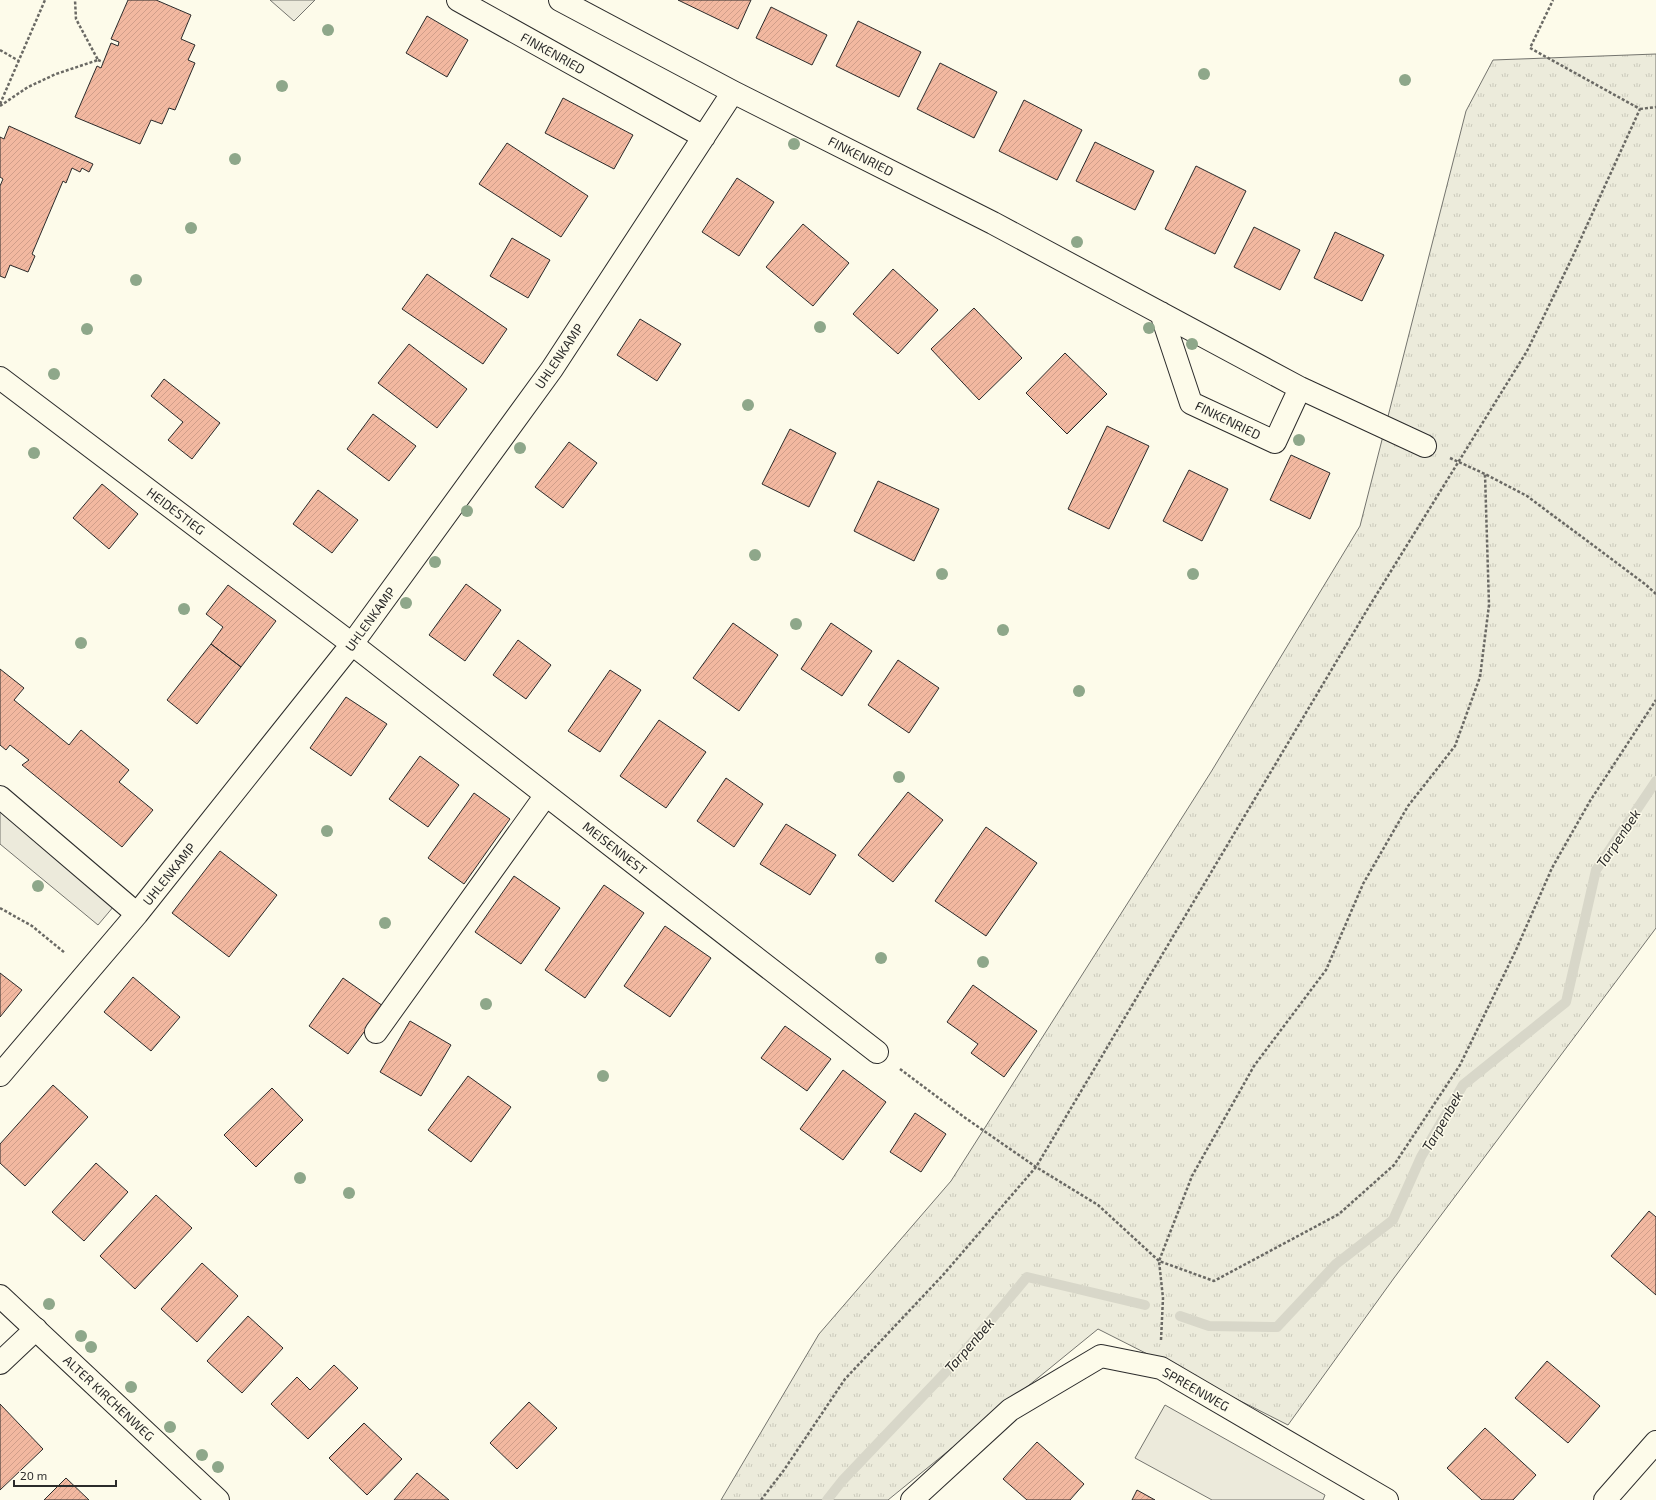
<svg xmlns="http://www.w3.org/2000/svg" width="1656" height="1500" font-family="'Exo 2',sans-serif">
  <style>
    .park { fill: url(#park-tufts); stroke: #74746e }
    .parking { fill: #eceadb; stroke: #74746e }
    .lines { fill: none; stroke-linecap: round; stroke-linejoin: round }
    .stream { stroke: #d8d7c9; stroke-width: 10 }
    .building { fill: url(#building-hatch); stroke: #2b2b2b }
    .minor-casing { stroke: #2b2b2b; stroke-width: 24 }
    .major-casing { stroke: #2b2b2b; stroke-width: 24 }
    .path { stroke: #6a6964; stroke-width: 2.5; stroke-dasharray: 3 2; stroke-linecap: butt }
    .minor { stroke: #fdfbea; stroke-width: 22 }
    .major { stroke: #fdfbea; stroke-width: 22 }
    .tree { fill: #8ea78a }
    .labels { text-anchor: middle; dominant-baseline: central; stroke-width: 3; stroke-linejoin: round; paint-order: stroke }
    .street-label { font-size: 13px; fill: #2b2b2b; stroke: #fdfbea }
    .water-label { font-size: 14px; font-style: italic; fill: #2b2b2b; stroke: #fdfbea }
  </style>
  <defs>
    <pattern id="park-tufts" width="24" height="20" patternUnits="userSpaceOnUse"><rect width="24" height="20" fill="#ecebdb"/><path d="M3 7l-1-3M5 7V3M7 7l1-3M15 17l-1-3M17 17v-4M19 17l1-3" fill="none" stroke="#cbcabc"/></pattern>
    <pattern id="building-hatch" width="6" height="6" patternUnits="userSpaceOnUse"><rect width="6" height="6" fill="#f2b8a0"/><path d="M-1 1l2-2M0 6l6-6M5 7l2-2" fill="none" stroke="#d09e8a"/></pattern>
  </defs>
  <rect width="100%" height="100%" fill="#fdfbea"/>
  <path class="park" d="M1656,54V928L1394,1278L1288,1425L1098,1329L888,1500H721L819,1334L951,1181L1211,772L1360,526L1466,111L1493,60Z"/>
  <path class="parking" d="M270,0H315L294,21Z
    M0,812L114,906L98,925L0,844Z
    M1165,1405L1325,1495L1323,1500H1212L1135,1458Z"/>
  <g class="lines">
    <path class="stream" d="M1180,1316L1209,1326L1277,1327L1336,1264L1393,1220L1421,1157L1463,1085L1566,1002L1596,870L1656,781
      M827,1500L842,1481L960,1357L1027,1277L1145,1305"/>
  </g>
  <path class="building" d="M128,0H156L191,15L181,39L195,45L188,60L195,63L175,110L169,108L162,124L151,120L140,144L75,117L97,66L101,68L111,43L118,46L119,42L111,39Z
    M678,0H751L738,29Z
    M771,7L827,35L812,65L756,38Z
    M427,16L468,40L447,77L406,53Z
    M858,21L921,52L899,97L836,66Z
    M940,63L997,92L974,138L917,109Z
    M563,98L633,135L614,169L545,133Z
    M1024,100L1082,130L1057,180L999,151Z
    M9,126L93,164L89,172L82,168L80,172L72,168L66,183L63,181L32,254L35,256L28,272L10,265L5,278L0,276V186L3,179L0,177V137L4,139Z
    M1095,142L1154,171L1135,210L1076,181Z
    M507,143L588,196L561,237L479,184Z
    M1196,166L1246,191L1215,254L1165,229Z
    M737,178L774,202L739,256L702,232Z
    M803,224L849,263L813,306L766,267Z
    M1254,227L1300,250L1280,290L1234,267Z
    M1335,232L1384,255L1362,301L1314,278Z
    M512,238L550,260L528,298L490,276Z
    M893,269L938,310L898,354L853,314Z
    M427,274L507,329L483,364L402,309Z
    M974,308L1022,358L979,400L931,349Z
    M640,319L681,344L657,381L617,355Z
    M409,344L467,389L437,428L378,383Z
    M1065,353L1107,394L1067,434L1026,393Z
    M164,379L220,423L192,459L168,440L183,422L151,396Z
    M373,414L416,446L389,481L347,449Z
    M1107,426L1149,446L1109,529L1068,509Z
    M790,429L836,453L809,507L762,484Z
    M569,442L597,463L563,508L535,487Z
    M1291,455L1330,473L1310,519L1270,500Z
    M1189,470L1228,489L1202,541L1163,521Z
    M878,481L939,509L914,561L854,531Z
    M102,484L138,514L109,549L73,518Z
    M318,490L358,520L332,553L293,524Z
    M466,584L501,610L465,661L429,635Z
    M228,585L276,621L241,667L211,644L223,627L206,614Z
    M733,623L778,655L739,711L693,678Z
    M831,623L872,651L842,696L801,669Z
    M518,640L551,665L526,699L493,675Z
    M211,644L241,667L197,724L167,700Z
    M898,660L939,688L909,733L868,705Z
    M0,669L24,688L14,700L69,745L81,730L129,770L119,782L153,810L122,847L22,765L29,760L10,745L6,750L0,745Z
    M610,670L641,690L600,752L568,731Z
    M346,697L387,724L351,776L310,748Z
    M659,720L706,752L666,808L620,776Z
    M420,756L459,785L428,827L389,799Z
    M726,778L763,804L734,847L697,821Z
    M908,792L943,820L893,882L858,855Z
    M474,793L510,819L464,884L428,858Z
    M786,824L836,855L810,895L760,864Z
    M986,827L1037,863L986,936L935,901Z
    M220,851L277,895L229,957L172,913Z
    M514,876L560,908L521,964L475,932Z
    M604,885L644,913L585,998L545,970Z
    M665,926L711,958L670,1017L624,986Z
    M0,973L22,990L0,1017Z
    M133,977L180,1017L151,1051L104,1012Z
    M343,978L383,1006L348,1054L309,1026Z
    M973,985L1037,1031L1004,1077L971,1053L978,1044L947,1022Z
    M410,1021L451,1045L421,1096L380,1072Z
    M785,1026L831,1059L807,1091L761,1058Z
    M843,1070L886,1102L843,1160L800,1129Z
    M468,1076L511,1107L471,1162L428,1130Z
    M53,1085L88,1117L25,1186L0,1163V1144Z
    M272,1088L303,1120L256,1167L224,1135Z
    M915,1113L946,1134L921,1172L890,1152Z
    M96,1163L128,1192L84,1241L52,1212Z
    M156,1195L192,1228L135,1289L100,1256Z
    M1649,1211L1656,1217V1295L1611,1256Z
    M202,1263L238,1296L197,1342L161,1309Z
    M248,1316L283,1348L242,1393L207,1361Z
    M1547,1361L1600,1406L1568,1443L1515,1398Z
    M334,1365L358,1388L308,1439L271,1404L297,1377L310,1390Z
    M529,1402L557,1428L517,1469L490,1443Z
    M0,1404L43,1449L0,1490Z
    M364,1423L402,1459L367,1495L329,1458Z
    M1485,1428L1536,1475L1513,1500H1482L1447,1468Z
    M1037,1442L1084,1484L1070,1500H1027L1003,1479Z
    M417,1473L449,1500H394Z
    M66,1478L89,1500H44Z
    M1137,1490L1155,1500H1132Z"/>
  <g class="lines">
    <defs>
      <path id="minor" d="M458,0L704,137
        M560,0L733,92L993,223L1300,388L1275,442L1191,403L1161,313
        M0,378L352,644L877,1052
        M1300,388L1425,446
        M0,797L137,914
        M376,1032L546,795
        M0,1075L137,914L352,644L552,369L733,92
        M0,1363L36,1329
        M912,1500L1010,1410L1101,1356L1161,1368L1387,1500
        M1605,1500L1656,1442"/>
      <path id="major" d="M0,1296L218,1500"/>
    </defs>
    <use href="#minor" class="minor-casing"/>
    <use href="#major" class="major-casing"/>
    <path class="path" d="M0,50L19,61
      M98,60L103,62
      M0,104L45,0
      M0,106L28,87L56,74L98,60L76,19L75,0
      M1640,109L1656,107
      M1450,458L1485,474L1527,496L1645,584L1656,594
      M0,908L32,926L65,953
      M900,1069L964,1117L1036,1167L1098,1205L1159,1261L1214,1281L1339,1214L1394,1165L1460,1065L1516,950L1552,868L1590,801L1656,700
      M1161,1340L1163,1298L1159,1261L1192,1176L1254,1066L1326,970L1363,884L1408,806L1455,746L1480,677L1489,605L1485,474
      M761,1500L784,1470L845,1379L943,1275L1036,1167L1370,605L1527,351L1572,258L1640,109L1530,48L1553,0"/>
    <use href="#minor" class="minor"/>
    <use href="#major" class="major"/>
  </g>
  <g class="tree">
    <circle cx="328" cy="30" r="6"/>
    <circle cx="1204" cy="74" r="6"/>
    <circle cx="1405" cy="80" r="6"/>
    <circle cx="282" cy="86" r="6"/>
    <circle cx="794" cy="144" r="6"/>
    <circle cx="235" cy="159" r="6"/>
    <circle cx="191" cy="228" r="6"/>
    <circle cx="1077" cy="242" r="6"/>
    <circle cx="136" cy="280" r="6"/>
    <circle cx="820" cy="327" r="6"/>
    <circle cx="1149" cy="328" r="6"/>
    <circle cx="87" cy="329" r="6"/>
    <circle cx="1192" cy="344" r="6"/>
    <circle cx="54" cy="374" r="6"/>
    <circle cx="748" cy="405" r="6"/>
    <circle cx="1299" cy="440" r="6"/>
    <circle cx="520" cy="448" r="6"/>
    <circle cx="34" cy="453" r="6"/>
    <circle cx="467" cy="511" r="6"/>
    <circle cx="755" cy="555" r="6"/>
    <circle cx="435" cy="562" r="6"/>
    <circle cx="942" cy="574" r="6"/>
    <circle cx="1193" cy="574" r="6"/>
    <circle cx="406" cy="603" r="6"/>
    <circle cx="184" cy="609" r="6"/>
    <circle cx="796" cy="624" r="6"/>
    <circle cx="1003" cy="630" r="6"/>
    <circle cx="81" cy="643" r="6"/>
    <circle cx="1079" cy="691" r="6"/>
    <circle cx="899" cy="777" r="6"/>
    <circle cx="327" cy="831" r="6"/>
    <circle cx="38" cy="886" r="6"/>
    <circle cx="385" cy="923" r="6"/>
    <circle cx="881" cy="958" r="6"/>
    <circle cx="983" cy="962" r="6"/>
    <circle cx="486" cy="1004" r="6"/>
    <circle cx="603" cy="1076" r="6"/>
    <circle cx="300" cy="1178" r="6"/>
    <circle cx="349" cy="1193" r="6"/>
    <circle cx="49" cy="1304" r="6"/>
    <circle cx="81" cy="1336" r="6"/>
    <circle cx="91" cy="1347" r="6"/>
    <circle cx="131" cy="1387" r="6"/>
    <circle cx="170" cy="1427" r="6"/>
    <circle cx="202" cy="1455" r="6"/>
    <circle cx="218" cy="1467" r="6"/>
  </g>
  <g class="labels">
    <g class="street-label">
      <text transform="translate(553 53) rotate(29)">FINKENRIED</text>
      <text transform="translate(861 156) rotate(27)">FINKENRIED</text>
      <text transform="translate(559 356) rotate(-56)">UHLENKAMP</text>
      <text transform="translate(1228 420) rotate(26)">FINKENRIED</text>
      <text transform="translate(176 511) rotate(37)">HEIDESTIEG</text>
      <text transform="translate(370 619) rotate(-54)">UHLENKAMP</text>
      <text transform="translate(615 848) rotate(38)">MEISENNEST</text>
      <text transform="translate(169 874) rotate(-51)">UHLENKAMP</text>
      <text transform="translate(1196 1389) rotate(30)">SPREENWEG</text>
      <text transform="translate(109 1398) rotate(43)">ALTER KIRCHENWEG</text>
    </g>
    <g class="water-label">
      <text transform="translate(1618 838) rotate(-56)">Tarpenbek</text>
      <text transform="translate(1442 1121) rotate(-60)">Tarpenbek</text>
      <text transform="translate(969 1345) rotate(-49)">Tarpenbek</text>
    </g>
  </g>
  <path d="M14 1480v6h102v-6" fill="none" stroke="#2b2b2b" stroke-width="2"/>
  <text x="20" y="1480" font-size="12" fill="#2b2b2b" stroke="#fdfbea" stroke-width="3" paint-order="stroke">20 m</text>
</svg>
